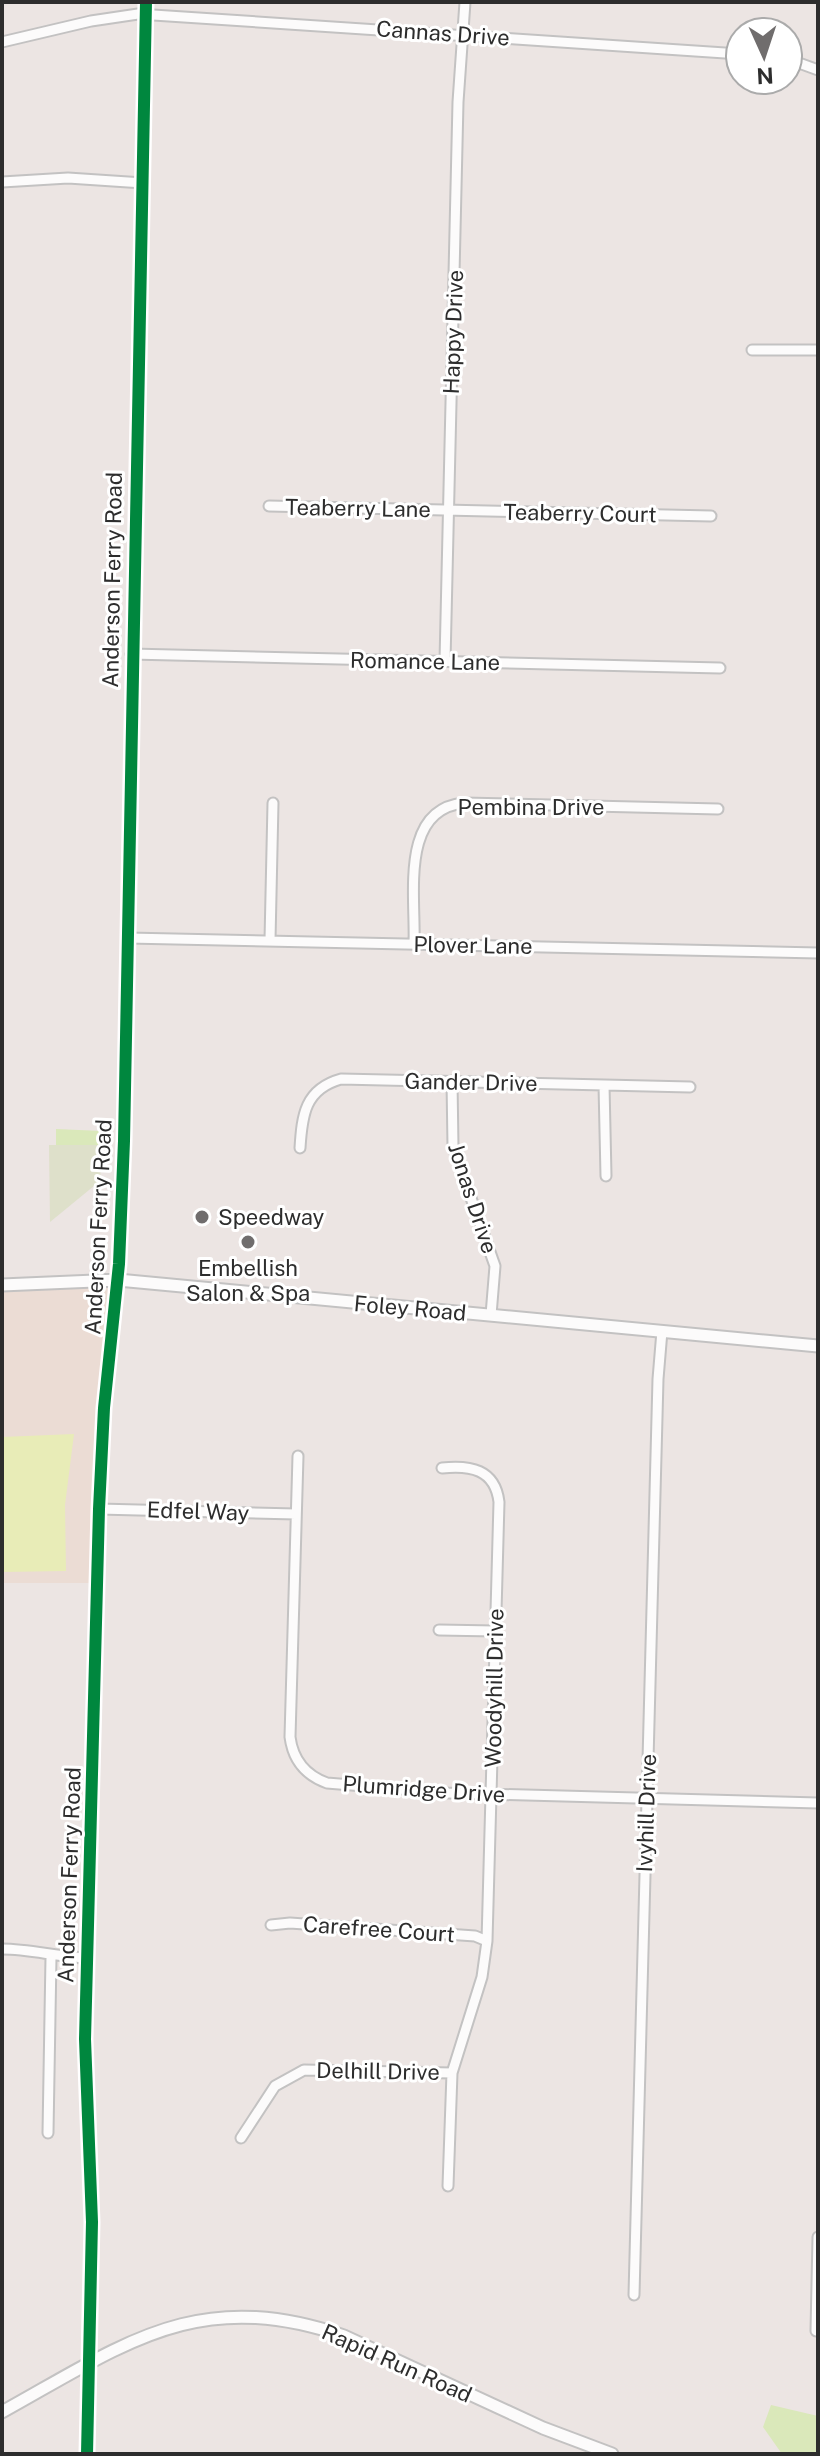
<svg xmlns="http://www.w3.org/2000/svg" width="820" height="2456" font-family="'Public Sans',sans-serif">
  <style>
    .education { fill: #ebdcd4 }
    .green { fill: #dae8ba }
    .cemetery { fill: #dee0ca }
    .pitch { fill: #e8ecb7 }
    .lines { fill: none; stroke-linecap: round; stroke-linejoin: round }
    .minor-casing { stroke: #c3c2c2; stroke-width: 13 }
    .tertiary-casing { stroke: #c3c2c2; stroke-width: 15 }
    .minor { stroke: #fcfbfb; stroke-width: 9 }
    .tertiary { stroke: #fcfbfb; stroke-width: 11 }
    .cycleway-casing { stroke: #fff; stroke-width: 17 }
    .cycleway { stroke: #00873e; stroke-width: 12 }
    .poi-dot { fill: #706d6d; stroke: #fff; stroke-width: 3 }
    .labels { text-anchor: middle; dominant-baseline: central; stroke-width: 6; stroke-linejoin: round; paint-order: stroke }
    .street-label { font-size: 22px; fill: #2d2d2d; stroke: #fff }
    .poi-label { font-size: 22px; fill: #2d2d2d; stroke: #fff; text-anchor: start }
  </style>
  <rect width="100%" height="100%" fill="#ece5e3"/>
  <path class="education" d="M118,1280L97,1583H2V1285Z"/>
  <path class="green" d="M56,1129L102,1131V1145H56Z
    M771,2405L818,2416V2454H782L763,2427Z"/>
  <path class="cemetery" d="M49,1145H102L100,1181L50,1222Z"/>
  <path class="pitch" d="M74,1434L65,1505L66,1571L2,1572V1437Z"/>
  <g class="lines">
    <defs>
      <path id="minor" d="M2,42L91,21L138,14L740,54
        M788,59L818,70
        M2,182L68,178L143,183
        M752,350H818
        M269,506L711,516
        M131,654L720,668
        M445,661L458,102L465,2
        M128,938L818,953
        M270,940L273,803
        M414,944C416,897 399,809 464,803L718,809
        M452,1081L453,1147L495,1266L491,1315
        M604,1085L606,1176
        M300,1148C302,1115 305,1089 341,1079L690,1087
        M298,1456L290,1737C293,1760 305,1775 327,1783L448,1793L818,1803
        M442,1468C470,1465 495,1469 499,1502L487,1941L482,1977L452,2073L448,2186
        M99,1509L296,1514
        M439,1630L495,1631
        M271,1925L290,1923L475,1936L487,1941
        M2,1949C31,1949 57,1957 87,1958
        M48,2133L51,1957
        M241,2138L275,2086L304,2070L452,2073
        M634,2295L658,1379L662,1331
        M816,2331L818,2237"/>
      <path id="tertiary" d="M2,1285L118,1280L818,1346
        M2,2412C125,2344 197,2286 344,2336L543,2428L612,2454
        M87,2454L92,2222L85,2039L99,1509L104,1408L119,1264L124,1141L146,2"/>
    </defs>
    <use href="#minor" class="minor-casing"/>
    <use href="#tertiary" class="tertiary-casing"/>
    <use href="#minor" class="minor"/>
    <use href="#tertiary" class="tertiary"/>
    <defs>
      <path id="cycleway" d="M87,2454L92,2222L85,2039L99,1509L104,1408L119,1264L124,1141L146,2"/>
    </defs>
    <use href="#cycleway" class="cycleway-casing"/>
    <use href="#cycleway" class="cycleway"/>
  </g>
  <g class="poi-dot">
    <circle cx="202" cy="1217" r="8"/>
    <circle cx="248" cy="1242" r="8"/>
  </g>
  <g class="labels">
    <g class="street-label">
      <text transform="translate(443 33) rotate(4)">Cannas Drive</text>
      <text transform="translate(453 332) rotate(-88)">Happy Drive</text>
      <text transform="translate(358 508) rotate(1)">Teaberry Lane</text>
      <text transform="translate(580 513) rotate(1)">Teaberry Court</text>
      <text transform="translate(112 580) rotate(-89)">Anderson Ferry Road</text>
      <text transform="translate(425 661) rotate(1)">Romance Lane</text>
      <text x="531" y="807">Pembina Drive</text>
      <text transform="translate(473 945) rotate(1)">Plover Lane</text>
      <text transform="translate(471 1082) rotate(1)">Gander Drive</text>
      <text transform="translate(473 1198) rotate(72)">Jonas Drive</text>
      <text transform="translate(98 1227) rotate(-87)">Anderson Ferry Road</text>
      <text transform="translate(410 1308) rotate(5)">Foley Road</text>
      <text transform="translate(198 1511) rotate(2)">Edfel Way</text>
      <text transform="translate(494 1688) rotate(-89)">Woodyhill Drive</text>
      <text transform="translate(424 1789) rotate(4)">Plumridge Drive</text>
      <text transform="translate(646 1813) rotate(-88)">Ivyhill Drive</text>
      <text transform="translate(69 1875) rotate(-88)">Anderson Ferry Road</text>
      <text transform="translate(379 1929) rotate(4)">Carefree Court</text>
      <text transform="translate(378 2071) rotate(1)">Delhill Drive</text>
      <text transform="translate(397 2363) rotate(24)">Rapid Run Road</text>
    </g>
    <g class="poi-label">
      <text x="218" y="1217">Speedway</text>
      <text x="248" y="1268" text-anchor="middle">Embellish<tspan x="248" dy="25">Salon &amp; Spa</tspan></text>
    </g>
  </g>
  <rect width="820" height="2456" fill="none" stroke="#2d2d2d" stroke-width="8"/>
  <g transform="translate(764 56) rotate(177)"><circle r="38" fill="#ffffff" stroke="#ababab" stroke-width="2"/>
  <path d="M0-6L14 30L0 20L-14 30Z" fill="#706d6d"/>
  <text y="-12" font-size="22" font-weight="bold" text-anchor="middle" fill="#2d2d2d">N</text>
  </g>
</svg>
